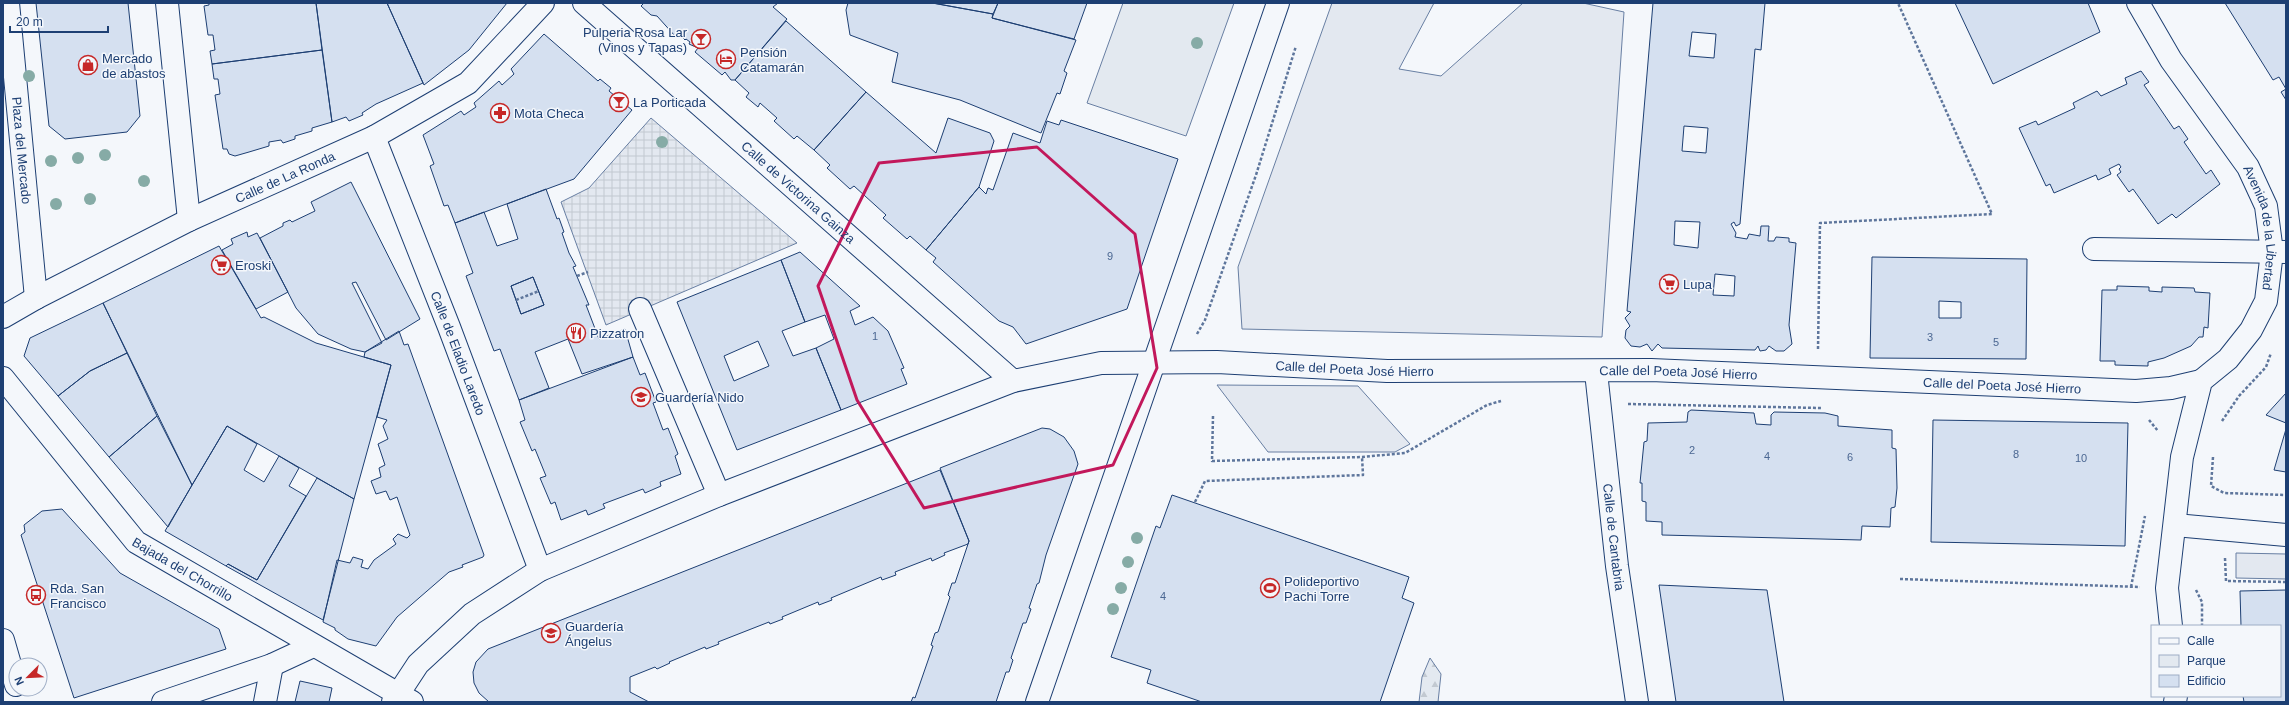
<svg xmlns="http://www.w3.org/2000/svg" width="2289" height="705" font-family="Helvetica,sans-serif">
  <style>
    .forest { fill: url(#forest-firs); stroke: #687fa3 }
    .park { fill: #e3e9f0; stroke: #687fa3 }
    .parking { fill: #e3e8f0; stroke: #687fa3 }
    .plaza { fill: url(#plaza-grid); stroke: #687fa3 }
    .building { fill: #d5e0f0; stroke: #1d3f73; fill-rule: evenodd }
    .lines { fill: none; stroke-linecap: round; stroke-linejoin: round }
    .minor-casing { stroke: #1d3f73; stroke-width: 24 }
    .highway-casing { stroke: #1d3f73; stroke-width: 24 }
    .path { stroke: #5e769c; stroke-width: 2.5; stroke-dasharray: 3 2; stroke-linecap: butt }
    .minor { stroke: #f4f7fb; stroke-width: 22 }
    .highway { stroke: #f4f7fb; stroke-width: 22 }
    .tree { fill: #86aba6 }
    .marked { fill: none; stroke: #c2185b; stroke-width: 3; stroke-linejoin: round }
    .labels { text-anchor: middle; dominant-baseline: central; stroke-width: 3; stroke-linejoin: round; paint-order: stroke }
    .number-label { font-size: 11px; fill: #4b6792 }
    .poi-label { font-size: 13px; fill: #1d3f73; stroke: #f4f7fb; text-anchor: start }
    .street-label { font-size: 13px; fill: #1d3f73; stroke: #f4f7fb }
  </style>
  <defs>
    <pattern id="forest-firs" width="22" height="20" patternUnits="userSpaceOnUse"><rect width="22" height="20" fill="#e3e9f0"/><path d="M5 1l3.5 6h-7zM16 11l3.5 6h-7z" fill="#c2c9d1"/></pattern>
    <pattern id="plaza-grid" width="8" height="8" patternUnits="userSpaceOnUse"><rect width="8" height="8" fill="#e3e8f0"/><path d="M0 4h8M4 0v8" fill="none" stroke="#c2c8d1"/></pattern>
  </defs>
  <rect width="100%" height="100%" fill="#f4f7fb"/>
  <path class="forest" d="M1430,658L1441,674L1438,702H1419L1422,677Z"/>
  <path class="park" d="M1123,3H1234L1186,136L1087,103Z"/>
  <path class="parking" d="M1332,3H1434L1399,69L1441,76L1523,3H1583L1624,12L1602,337L1242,329L1238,267Z
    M1217,385L1358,386L1410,444L1395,452H1268Z
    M2236,553L2286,554V579L2236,578Z"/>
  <path class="plaza" d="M651,118L797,243L606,325L561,202L589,188Z"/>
  <path class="building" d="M36,3H128L140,116L127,132L65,139L49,126Z
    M209,3H316L322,50L212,64L210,51L215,50L213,35H208L204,6L209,5Z
    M316,3H387L423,83L376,104L362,113L363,115L349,121L346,117L332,122Z
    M387,3H507L469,50L424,85Z
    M644,3H778L773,7L787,19L735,80H731L725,72L722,75L695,52L698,48L689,44L690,42L686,39L685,40L681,36L682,35L679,33L675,36L657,16L651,15L641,6Z
    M848,3H932L993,14L992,18L1076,40L1064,71L1067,73L1060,94L1057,93L1041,133L960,100L892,82L898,53L850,35L846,10Z
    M933,3H998L993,14Z
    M998,3H1087L1074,39L992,18Z
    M1653,3H1765L1761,50L1755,49L1740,224L1736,226L1734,222L1731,224L1736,233L1735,237L1747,239L1749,234L1760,236L1761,226H1769L1768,241H1774L1776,237L1789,238V242L1796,243L1789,325L1792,344L1784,351H1776L1769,346L1766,350L1760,351L1758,346L1755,350L1662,348L1658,344L1652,351L1647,344L1640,347L1631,346L1625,338L1626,330L1630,326L1625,318L1631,312L1627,311ZM1692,32L1716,34L1714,58L1689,56ZM1684,126L1708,128L1706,153L1682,151ZM1675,221L1700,222L1698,248L1674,245ZM1715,274L1735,276L1734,296L1713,295Z
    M1955,3H2088L2100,32L1993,84Z
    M2225,3H2286V100L2281,92L2286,89L2279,77L2273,80Z
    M786,21L866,92L814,150L797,136L794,139L774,121L777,118L760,103L758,107L746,97L749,93L735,80Z
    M544,34L598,81L600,79L611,88L609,91L632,110L574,179L455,223L448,205L444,206L430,166L434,164L423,135L461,111L464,115L476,107L474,103L499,81L502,85L514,74L511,69Z
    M322,50L332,122L312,128V131L295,136V139L283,143L281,140L269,142V146L249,152L235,156L229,154L227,149H223L215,95L220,94L218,79H214L212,64Z
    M2141,71L2149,82L2144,85L2174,129L2179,126L2188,139L2184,142L2206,174L2211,170L2220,184L2176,218L2172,214L2158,224L2133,189L2129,192L2117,175L2121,172L2119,169L2121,167L2119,164L2109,169L2111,174L2098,180L2096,175L2054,193L2050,184L2046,186L2019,128L2036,121L2038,125L2075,108L2073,103L2097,91L2101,96L2127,84L2125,78Z
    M866,92L936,153L948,118L990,133L994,141L979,187L926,250L910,236L907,239L883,218L886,215L854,186L850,189L827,168L830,165L814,150Z
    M1061,120L1178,159L1127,309L1026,344L1013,327L999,321L933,262L936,258L926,250L979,187L986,194L988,188L993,190L1013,133L1040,143L1047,121L1059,125Z
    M351,182L420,319L386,340L356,282L352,283L382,343L365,352L351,349L318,334L296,308L260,238L283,226V223L290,220L292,222L315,211L311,202Z
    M546,189L557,219L559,218L564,232L562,233L569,253L576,266L573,267L589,305H586L599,339L625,329L633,357L582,374L568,339L535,352L549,388L519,400L500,349L494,351L466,276L473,273L455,223L484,212L497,246L518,239L507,204ZM533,277L544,305L521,314L511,286Z
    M247,232L248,237L257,233L288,292L256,309L222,250L233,244L231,239Z
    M219,246L261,318L264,317L316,343L391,365L354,499L227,426L192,485L103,303Z
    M800,252L860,306L850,311L855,325L873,317L888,331L904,368L901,369L907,384L841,410L816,348L834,339L825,315L805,322L781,260Z
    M1872,257L2027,259L2026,359L1870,358ZM1939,301L1961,302V318H1939Z
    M781,260L805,322L782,331L793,356L816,348L841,410L737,450L677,302ZM758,341L769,366L734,381L724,356Z
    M533,277L544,305L521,314L511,286Z
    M2117,286L2149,287V291L2162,292V287L2194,288L2195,292L2210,293L2208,328L2204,327L2203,337H2199L2191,346L2164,358L2148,362V366L2115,365V361H2100L2102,290H2117Z
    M103,303L127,353L90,371L58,396L24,356L30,338Z
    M399,331L404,345L408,344L484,555L483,557L462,565L463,567L449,572L397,617L376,646L348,639L335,630V628L323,622L337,560L350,563L353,557L363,560L361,567L368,569L374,560L396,544L393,539L398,534L407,538L410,535L397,497L390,500L386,491L376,494L371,481L381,477L379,468L385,465L378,444L388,439L383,426L387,420L377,417L391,365L364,357L365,352Z
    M127,353L157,416L109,457L58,396L90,371Z
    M633,357L640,375L645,373L656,402L653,403L663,430L668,428L678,454L675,456L681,474L660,482L661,486L645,493L643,489L603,504L605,508L588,515L586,510L561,520L555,502L551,504L540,478L546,476L535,449L532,451L520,422L525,420L519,400Z
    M2286,393V423L2266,415Z
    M1691,410L1754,413L1756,424L1771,425V415L1774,412L1825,413L1838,416V426L1892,430V448L1896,449L1897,488L1895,507L1891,508L1890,527L1862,526L1861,540L1662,535V522L1646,521V502L1642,501V483H1640L1644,442L1647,441L1648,423L1687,422L1688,412Z
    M157,416L192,485L168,527L109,457Z
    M1933,420L2128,423L2125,546L1931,542Z
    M227,426L257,444L244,470L264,482L279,456L299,468L289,486L306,496L257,580L228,564L226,566L165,531Z
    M1042,428L1050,429L1064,437L1074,451L1078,464L1046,555L1039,583L1037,584L1029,608L1031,609L1026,623H1023L1011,658L1013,660L1009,672H1006L996,702H911L913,697L915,698L933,646L931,645L935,633L938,632L950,597L948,595L952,583H955L969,541L940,468Z
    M2286,429V472L2274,470Z
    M940,470L969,541L968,544L944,553L945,555L932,561L931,558L895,572L896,575L882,580L881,577L831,598L832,600L819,605L818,602L782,617L783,619L770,624L769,622L718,642L719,644L706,649L705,647L669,662L670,663L657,669L655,667L630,677V692L649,702H489L479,693L474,683L473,672L476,662L488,649Z
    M317,478L354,499L323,620L226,566L228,564L257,580Z
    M1172,495L1409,577L1402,598L1414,603L1380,702H1202L1147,683L1151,670L1111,657L1156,526L1160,528Z
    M62,509L120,573L219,629L226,649L74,698L21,535L25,532L24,525L42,511Z
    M1659,585L1767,590L1784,702H1676Z
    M2286,590V702H2244L2243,696H2280V626H2241L2240,591Z
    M300,681L332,688L329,702H295Z"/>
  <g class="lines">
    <defs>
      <g id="minor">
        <path id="s1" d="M8,3L36,298"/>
        <path d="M167,3L189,220"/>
        <path id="s2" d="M584,3L1013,381"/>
        <path id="s3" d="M2138,3L2171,60L2248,167L2266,206L2272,252L2266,301L2251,330L2228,359L2201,381L2182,457L2167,588L2171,626"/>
        <path id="s4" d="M374,137L449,327L540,570"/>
        <path d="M2094,249L2286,252"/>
        <path d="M640,309L719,495"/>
        <path id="s5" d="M1596,372L1617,566L1637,702"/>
        <path id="s6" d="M3,378L136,542L412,702"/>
        <path d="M2175,525L2286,535"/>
        <path d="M163,702L272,665L313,646"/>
        <path d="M265,702L272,665"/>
        <path id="s7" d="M393,702L418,664L472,614L540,570L719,495L1013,381L1101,363L1217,362L1387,371L1651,370L2136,391L2171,388L2201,381"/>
        <path d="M1037,702L1278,3"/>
        <path d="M2175,702L2176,696"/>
      </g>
      <g id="highway">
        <path id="s8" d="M3,317L36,298L189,220L374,137L468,83L543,3"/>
        <path d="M3,640L16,685"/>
      </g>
    </defs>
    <use href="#minor" class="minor-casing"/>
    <use href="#highway" class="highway-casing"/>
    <path class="path" d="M577,276L588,272
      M516,300L539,291
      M1197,334L1205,320L1256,175L1296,46
      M1818,349L1820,223L1992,214L1898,3
      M1628,404L1821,408
      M1213,416L1212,461L1362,457L1405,453L1487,405L1501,401
      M2149,420L2158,431
      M2222,421L2239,396L2266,367L2271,353
      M2213,457L2211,486L2224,493L2286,495
      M1195,502L1205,481L1363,475L1362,457
      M2225,558L2226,581L2286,582
      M1900,579L2140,587
      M2131,587L2145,516
      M2196,590L2202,602V626"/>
    <use href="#minor" class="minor"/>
    <use href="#highway" class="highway"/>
  </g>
  <g class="tree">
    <circle cx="1197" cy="43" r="6"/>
    <circle cx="29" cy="76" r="6"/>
    <circle cx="662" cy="142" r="6"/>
    <circle cx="105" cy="155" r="6"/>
    <circle cx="78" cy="158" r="6"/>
    <circle cx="51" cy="161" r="6"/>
    <circle cx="144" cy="181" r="6"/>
    <circle cx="90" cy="199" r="6"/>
    <circle cx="56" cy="204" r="6"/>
    <circle cx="1137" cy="538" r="6"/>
    <circle cx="1128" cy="562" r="6"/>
    <circle cx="1121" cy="588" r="6"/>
    <circle cx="1113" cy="609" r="6"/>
  </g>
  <path class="marked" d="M1037,147L1135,234L1157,368L1113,465L924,508L857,400L818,286L879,163Z"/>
  <defs>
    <symbol id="bar-ring" viewBox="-11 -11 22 22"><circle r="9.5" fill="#f4f7fb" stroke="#c62828" stroke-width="1.5"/><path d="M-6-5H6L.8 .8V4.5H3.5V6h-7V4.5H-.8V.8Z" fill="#c62828"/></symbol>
    <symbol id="hotel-ring" viewBox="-11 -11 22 22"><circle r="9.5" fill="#f4f7fb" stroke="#c62828" stroke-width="1.5"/><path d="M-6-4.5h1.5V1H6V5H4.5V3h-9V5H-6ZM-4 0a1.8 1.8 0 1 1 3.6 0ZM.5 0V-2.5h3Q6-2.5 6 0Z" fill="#c62828"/></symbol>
    <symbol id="shop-ring" viewBox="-11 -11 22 22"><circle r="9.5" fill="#f4f7fb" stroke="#c62828" stroke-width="1.5"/><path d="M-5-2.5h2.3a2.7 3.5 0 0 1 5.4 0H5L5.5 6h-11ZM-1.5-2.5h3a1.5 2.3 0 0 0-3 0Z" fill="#c62828"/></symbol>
    <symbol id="pharmacy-ring" viewBox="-11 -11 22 22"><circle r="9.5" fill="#f4f7fb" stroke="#c62828" stroke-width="1.5"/><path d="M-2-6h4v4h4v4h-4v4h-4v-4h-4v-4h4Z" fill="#c62828"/></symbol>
    <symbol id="supermarket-ring" viewBox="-11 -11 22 22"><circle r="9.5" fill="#f4f7fb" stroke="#c62828" stroke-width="1.5"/><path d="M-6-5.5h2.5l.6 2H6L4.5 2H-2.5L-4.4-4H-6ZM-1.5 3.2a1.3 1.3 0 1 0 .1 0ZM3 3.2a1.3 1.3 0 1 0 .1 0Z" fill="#c62828"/></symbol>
    <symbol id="restaurant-ring" viewBox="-11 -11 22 22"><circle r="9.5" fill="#f4f7fb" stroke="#c62828" stroke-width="1.5"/><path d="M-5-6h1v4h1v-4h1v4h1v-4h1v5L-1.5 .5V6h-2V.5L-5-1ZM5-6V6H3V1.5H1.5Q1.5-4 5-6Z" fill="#c62828"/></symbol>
    <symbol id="school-ring" viewBox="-11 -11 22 22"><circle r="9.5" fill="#f4f7fb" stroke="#c62828" stroke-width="1.5"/><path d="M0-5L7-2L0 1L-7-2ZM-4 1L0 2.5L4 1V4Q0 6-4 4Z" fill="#c62828"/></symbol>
    <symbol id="stadium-ring" viewBox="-11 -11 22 22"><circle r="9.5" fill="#f4f7fb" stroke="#c62828" stroke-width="1.5"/><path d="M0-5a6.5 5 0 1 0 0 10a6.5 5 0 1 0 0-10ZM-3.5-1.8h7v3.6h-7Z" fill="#c62828"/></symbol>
    <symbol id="bus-ring" viewBox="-11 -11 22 22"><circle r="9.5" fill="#f4f7fb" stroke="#c62828" stroke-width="1.5"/><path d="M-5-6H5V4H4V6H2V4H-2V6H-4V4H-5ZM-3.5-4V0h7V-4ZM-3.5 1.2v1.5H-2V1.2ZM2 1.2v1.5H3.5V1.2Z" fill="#c62828"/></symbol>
  </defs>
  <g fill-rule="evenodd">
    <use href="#bar-ring" x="690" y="28" width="22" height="22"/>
    <use href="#hotel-ring" x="715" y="48" width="22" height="22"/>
    <use href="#shop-ring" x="77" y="54" width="22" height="22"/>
    <use href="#bar-ring" x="608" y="91" width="22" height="22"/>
    <use href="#pharmacy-ring" x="489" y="102" width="22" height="22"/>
    <use href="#supermarket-ring" x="210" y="254" width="22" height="22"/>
    <use href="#supermarket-ring" x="1658" y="273" width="22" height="22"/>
    <use href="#restaurant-ring" x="565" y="322" width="22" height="22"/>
    <use href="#school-ring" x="630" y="386" width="22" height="22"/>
    <use href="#stadium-ring" x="1259" y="577" width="22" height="22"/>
    <use href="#bus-ring" x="25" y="584" width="22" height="22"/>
    <use href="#school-ring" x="540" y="622" width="22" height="22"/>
  </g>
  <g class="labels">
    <g class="number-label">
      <text x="1110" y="256">9</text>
      <text x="875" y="336">1</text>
      <text x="1930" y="337">3</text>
      <text x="1996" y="342">5</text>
      <text x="1692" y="450">2</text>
      <text x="2016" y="454">8</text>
      <text x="1767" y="456">4</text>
      <text x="1850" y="457">6</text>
      <text x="2081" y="458">10</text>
      <text x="1163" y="596">4</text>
    </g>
    <g class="poi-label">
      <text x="687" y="32" text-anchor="end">Pulperia Rosa Lar<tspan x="687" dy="15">(Vinos y Tapas)</tspan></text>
      <text x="740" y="52">Pensión<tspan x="740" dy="15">Catamarán</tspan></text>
      <text x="102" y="58">Mercado<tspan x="102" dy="15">de abastos</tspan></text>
      <text x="633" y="102">La Porticada</text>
      <text x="514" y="113">Mota Checa</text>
      <text x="235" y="265">Eroski</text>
      <text x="1683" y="284">Lupa</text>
      <text x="590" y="333">Pizzatron</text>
      <text x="655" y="397">Guardería Nido</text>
      <text x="1284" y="581">Polideportivo<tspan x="1284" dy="15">Pachi Torre</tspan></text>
      <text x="50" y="588">Rda. San<tspan x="50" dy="15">Francisco</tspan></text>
      <text x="565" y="626">Guardería<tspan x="565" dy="15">Ángelus</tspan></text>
    </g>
    <g class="street-label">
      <text stroke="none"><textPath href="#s1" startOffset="148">Plaza del Mercado</textPath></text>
      <text stroke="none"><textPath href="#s8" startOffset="315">Calle de La Ronda</textPath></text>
      <text stroke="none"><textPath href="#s2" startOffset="286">Calle de Victorina Gainza</textPath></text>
      <text stroke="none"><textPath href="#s3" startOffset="261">Avenida de la Libertad</textPath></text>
      <text stroke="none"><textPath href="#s4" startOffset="232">Calle de Eladio Laredo</textPath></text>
      <text stroke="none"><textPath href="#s7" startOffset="1053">Calle del Poeta José Hierro</textPath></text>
      <text stroke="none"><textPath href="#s7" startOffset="1377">Calle del Poeta José Hierro</textPath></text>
      <text stroke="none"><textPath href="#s7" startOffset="1701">Calle del Poeta José Hierro</textPath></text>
      <text stroke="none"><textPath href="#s5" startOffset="166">Calle de Cantabria</textPath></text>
      <text stroke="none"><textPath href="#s6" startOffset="265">Bajada del Chorrillo</textPath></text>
    </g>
  </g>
  <rect width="2289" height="705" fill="none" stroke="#1d3f73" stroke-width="8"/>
  <rect x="2151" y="625" width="130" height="72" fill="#f4f7fb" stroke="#9eadc5"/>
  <rect x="2159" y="638" width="20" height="6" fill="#f4f7fb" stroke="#9eadc5"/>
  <text x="2187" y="645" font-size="12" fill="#1d3f73">Calle</text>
  <rect x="2159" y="655" width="20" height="12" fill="#e3e9f0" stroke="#9eadc5"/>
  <text x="2187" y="665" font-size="12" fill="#1d3f73">Parque</text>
  <rect x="2159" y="675" width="20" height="12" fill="#d5e0f0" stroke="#9eadc5"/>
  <text x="2187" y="685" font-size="12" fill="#1d3f73">Edificio</text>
  <g transform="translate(28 677) rotate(246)"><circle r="19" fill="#f4f7fb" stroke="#9eadc5"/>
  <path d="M0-3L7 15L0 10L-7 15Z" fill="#c62828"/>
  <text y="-6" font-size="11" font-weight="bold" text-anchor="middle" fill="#1d3f73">N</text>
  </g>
  <path d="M10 26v6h98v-6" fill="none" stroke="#1d3f73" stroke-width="2"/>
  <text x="16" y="26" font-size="12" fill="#1d3f73" stroke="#f4f7fb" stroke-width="3" paint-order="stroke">20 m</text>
</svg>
